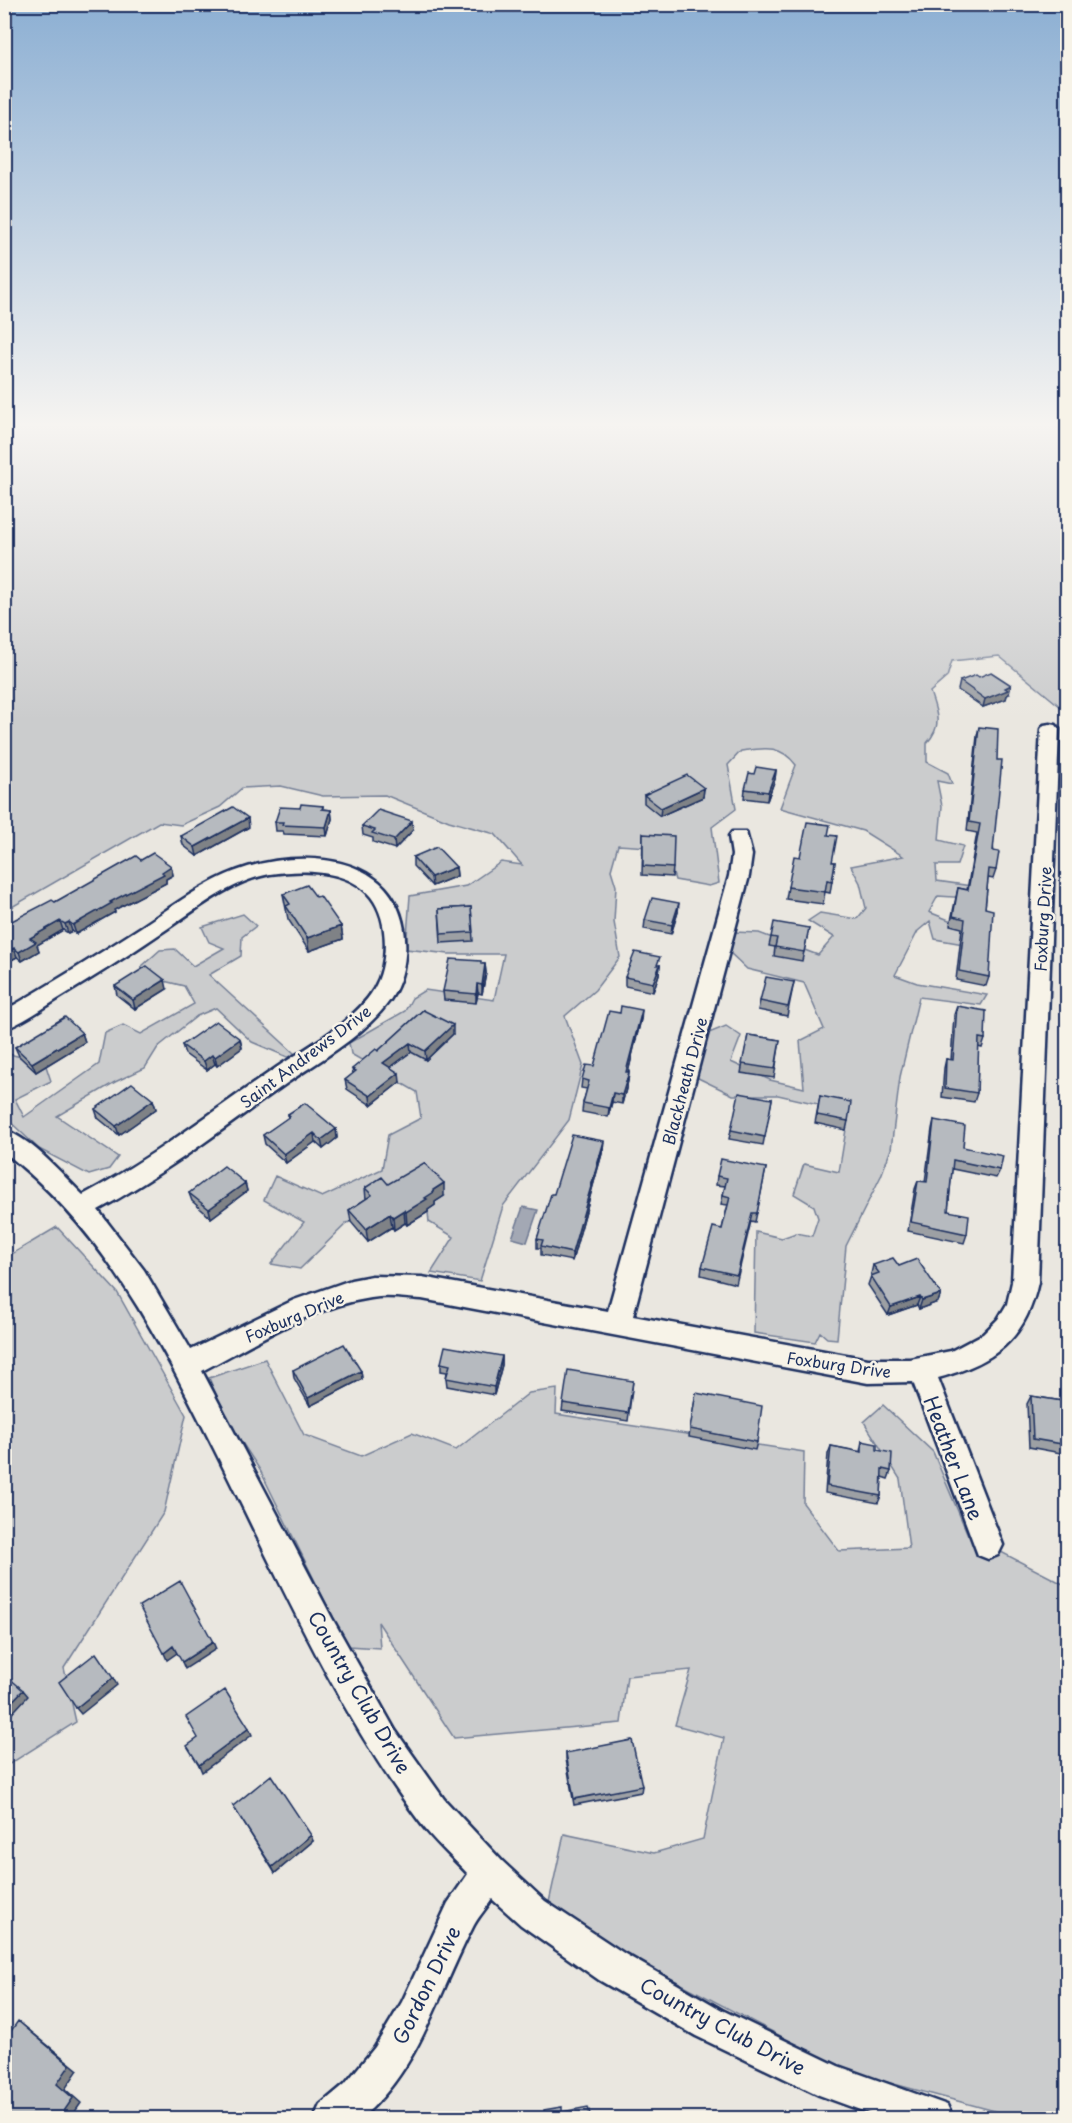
<svg xmlns="http://www.w3.org/2000/svg" width="1072" height="2123" font-family="'Playpen Sans',sans-serif">
  <style>
    .green { fill: #cbcccd; stroke: #737e96; stroke-width: 1.5 }
    .water { fill: #a3a8b4; stroke: #6d7892; stroke-width: 1.5 }
    .lines { fill: none; stroke-linecap: round; stroke-linejoin: round }
    .minor-casing { stroke: #1b2f5e; stroke-width: 5 }
    .minor { fill: #f7f3e8; fill-rule: evenodd }
    .wall { fill: #9da0a4; stroke: #1b2f5e; stroke-width: 1.5 }
    .shaded-wall { fill: #7f8286; stroke: #1b2f5e; stroke-width: 1.5 }
    .building { fill: #b6babf; stroke: #1b2f5e; stroke-width: 1.5 }
    .labels { text-anchor: middle; dominant-baseline: central; stroke-width: 5; stroke-linejoin: round; paint-order: stroke }
    .street-label { font-size: 16px; fill: #1b2f5e; stroke: #f7f3e8 }
    .near-street-label { font-size: 20px; fill: #1b2f5e; stroke: #f7f3e8 }
  </style>
  <rect width="100%" height="100%" fill="#eae7e0"/>
  <filter id="ink" filterUnits="userSpaceOnUse"><feTurbulence type="fractalNoise" baseFrequency=".0167" numOctaves="2"/><feDisplacementMap in="SourceGraphic" scale="12" xChannelSelector="R" yChannelSelector="G"/><feConvolveMatrix kernelMatrix="1 2 1 2 8 2 1 2 1" color-interpolation-filters="sRGB"/></filter>
  <g filter="url(#ink)">
    <path class="green" d="M5,422H1045L1067,433V712L999,656L952,661L947,677L930,692C937,713 943,725 927,743V762L948,773L952,784L937,781L942,806L939,840L963,846L957,865H936L937,881L971,886L969,898L938,896L929,912L959,924L982,937L969,945L935,939L930,921L918,931L895,975L917,983L987,995L981,1005L919,997L900,1077L891,1149L881,1176L846,1246L837,1339L827,1338L820,1332L815,1342L754,1333L756,1232L782,1238L796,1233L812,1236L818,1218L814,1206L794,1194L804,1164L839,1172L849,1111L778,1095H733L694,1076L704,1035L726,1026L741,1036L731,1062L770,1080L804,1088L800,1041L824,1029L804,983L747,969L726,949L733,932L759,933L818,955L834,937L808,921L820,913L857,919L866,908L860,883L851,866L903,856L863,831L780,808L796,765C780,744 764,748 741,751L728,765L736,809L712,827L719,883L709,886L675,880L665,848L618,845L611,870L616,886L614,922L620,957L595,990L565,1016L583,1065L569,1120L503,1206L480,1281L431,1273L454,1237L429,1222L426,1193L347,1223L300,1269L271,1264L304,1222L264,1200L275,1176L322,1197L382,1169L388,1135L421,1118L417,1092L351,1054L349,1043L405,1011L412,998L425,990L494,1000L504,954H449L406,949L410,896L466,886L501,862L522,865L495,834L449,821L385,795L323,796L281,786L242,788L220,807L181,825L159,822L5,911Z
      M243,914L256,926L242,937L241,956L209,975L294,1053L290,1058L252,1042L216,1008L197,1016L158,1047L145,1068L115,1082L57,1116L118,1157L109,1169L89,1175L39,1149L5,1117V1053L45,1063L51,1081L15,1099L24,1117L99,1064L105,1033L123,1025L141,1034L194,1004L184,986L160,980L141,967L160,950L175,949L193,966L224,948L209,942L202,927Z
      M57,1227L117,1292L186,1415L164,1512L64,1668L76,1722L5,1767V1258Z
      M265,1359L304,1435L361,1456L412,1433L456,1450L529,1393L557,1389L556,1414L804,1452L803,1503L839,1551L909,1548L900,1479L864,1422L883,1405L933,1452L968,1535L1067,1586V2118H1021L849,2072L636,1960L548,1907L564,1834L654,1853L703,1839L724,1738L675,1725L691,1670L627,1676L621,1723L454,1738L378,1622L380,1648L347,1646L260,1470L226,1418L209,1378Z"/>
    <path class="water" d="M523,1207L538,1210L527,1242L512,1238Z"/>
    <g class="lines">
      <defs>
        <path id="minor" d="M1050,724L1056,725L1059,729L1038,1282C1026,1340 993,1363 938,1378L1003,1545L998,1555L988,1559L978,1555L913,1382L868,1383L422,1299C405,1298 388,1295 371,1298C311,1307 255,1343 202,1371L332,1618L395,1730L444,1799L502,1861L545,1901L625,1954L722,2010L838,2066L947,2105L953,2118H882L819,2095L696,2036L599,1980L521,1925L492,1899C486,1909 477,1918 472,1929C438,1994 419,2070 361,2118H314L320,2105L345,2084L375,2047L402,2002L448,1903L468,1874C452,1857 433,1840 419,1821C336,1710 276,1573 214,1449C159,1339 104,1229 4,1152V1130C33,1139 62,1175 83,1195C151,1159 210,1113 273,1070C305,1048 354,1023 374,989C389,964 389,920 371,897C349,869 302,869 270,874C227,882 191,914 155,937C123,959 89,980 56,1000C40,1010 23,1023 4,1029V1011C51,984 96,956 141,927C175,905 208,879 248,867C288,855 345,853 379,882C411,910 413,966 390,1000C364,1036 323,1058 287,1083C225,1127 165,1174 98,1210L144,1270L191,1350L294,1300L351,1280L372,1276L422,1277L608,1311L729,876L732,855L729,836L732,832H746L752,855L749,876L633,1316L868,1359H910L951,1351L983,1334L998,1319L1007,1304L1012,1282L1041,729L1044,725Z"/>
      </defs>
      <use href="#minor" class="minor-casing"/>
      <use href="#minor" class="minor"/>
    </g>
    <path class="wall" d="M960,681L1009,694L1007,695L1006,699L983,707L958,690Z
      M979,727L996,870L993,879L988,878L985,908L989,977L986,986L956,980L962,928L950,925L958,888L967,890L977,833L967,831L977,736Z
      M776,770L775,779L767,801L744,798L745,789L754,774Z
      M704,788L703,797L660,816L644,803V795Z
      M323,806V809L331,810L332,819L327,836L284,834L283,831H276L275,822L300,808Z
      M362,826L413,830L395,849L373,842V838L363,835Z
      M249,827L197,856L183,845L181,836Z
      M643,834L673,868L672,877L642,875Z
      M828,835L832,862H835L830,893L825,892L823,904L786,899L788,887L800,857Z
      M413,857L456,867L457,876L432,886L413,866Z
      M141,860L171,866L173,875L166,879V883L114,910L115,912L76,934L72,931L68,933L63,930L37,945L39,951L22,961L17,957L6,963L4,961V925L55,902Z
      M283,894L316,897L341,926L343,939L309,951L288,919Z
      M471,907L473,941L441,943L439,909Z
      M678,912L671,934L644,929L645,920Z
      M809,928L802,961L774,956L775,947L769,946L771,937Z
      M481,964H485L486,973L482,994L478,993L476,1003L444,1000L443,991Z
      M660,965L659,974L653,992L625,986V977Z
      M794,982L787,1016L758,1010L760,1001Z
      M115,986L167,989L135,1009L117,995Z
      M957,1006L985,1039L982,1048L978,1047L977,1093L974,1102L942,1097L944,1068L946,1059L951,1060L954,1015Z
      M423,1010L453,1034L426,1060L411,1052L390,1067L400,1082L371,1105L347,1089L345,1080L353,1074L352,1069L378,1051Z
      M641,1019L628,1072H629L628,1081L622,1104L612,1102L608,1117L582,1112L583,1103L587,1089L581,1088L582,1079Z
      M82,1033L85,1042L36,1072L19,1056L15,1047Z
      M748,1035L780,1040L774,1078L741,1073Z
      M240,1039L242,1048L217,1066L215,1064L207,1070L185,1054L182,1045Z
      M820,1096L848,1121L846,1130L815,1123Z
      M772,1099L763,1145L729,1139L731,1130Z
      M153,1100L156,1109L119,1135L98,1118L95,1109Z
      M288,1114L336,1129L337,1138L323,1149L315,1142L286,1163L265,1144L263,1135L288,1118Z
      M934,1120L963,1147L1000,1170L996,1178L952,1169L948,1211L967,1234L964,1243L908,1231L915,1189L918,1181L925,1182L932,1129Z
      M603,1150L572,1261L541,1255V1248H537V1239L554,1194Z
      M766,1168L755,1222L751,1221L736,1284L701,1275L702,1267L722,1229L728,1205L721,1204L725,1186L716,1185L717,1176Z
      M245,1183L247,1191L211,1218L192,1201L189,1193Z
      M388,1184L444,1196L435,1202V1205L428,1210V1212L407,1225L405,1223L394,1230L392,1227L368,1242L351,1222L349,1210L366,1199L365,1188Z
      M873,1265L899,1266L941,1294L938,1302L919,1309L917,1305L888,1315L868,1285L871,1276H872L871,1274Z
      M502,1356V1365L494,1395L447,1386L446,1378L447,1372L441,1371V1363Z
      M293,1370L361,1371L362,1379L310,1406L294,1378Z
      M633,1381L628,1421L562,1411L563,1403Z
      M696,1393L757,1442L755,1450L689,1437Z
      M1031,1396L1068,1402V1452L1066,1454L1029,1447L1027,1404Z
      M862,1441L877,1450L891,1471L888,1479L882,1477L881,1496L878,1503L825,1493L828,1454L831,1446L860,1452Z
      M566,1753L642,1786L641,1792L574,1805L566,1759Z
      M233,1806L313,1841L275,1873Z"/>
    <path class="shaded-wall" d="M1011,685L1009,694L1007,695L1006,699L983,707L985,699Z
      M776,770L775,779L767,801L768,792Z
      M704,788L703,797L660,816L661,808Z
      M331,810L332,819L327,836L326,827Z
      M248,818L249,827L197,856L195,847Z
      M412,821L413,830L395,849L394,840Z
      M171,866L173,875L166,879V883L114,910L115,912L76,934L73,925L110,902Z
      M456,867L457,876L432,886L431,877Z
      M679,903L678,912L671,934L672,925Z
      M60,921L63,930L37,945L39,951L22,961L19,952L30,938Z
      M69,922L72,931L68,933L65,924Z
      M341,926L343,939L309,951L307,938Z
      M14,948L17,957L6,963L4,958V953Z
      M485,964L486,973L482,994V985Z
      M660,965L659,974L653,992V983Z
      M165,980L167,989L135,1009L133,1000Z
      M477,984L478,993L476,1003V994Z
      M642,1010L641,1019L626,1081V1072Z
      M453,1025V1034L426,1060L425,1051Z
      M82,1033L85,1042L36,1072L32,1063Z
      M240,1039L242,1048L217,1066L215,1057Z
      M410,1043L411,1052L384,1072L383,1063Z
      M212,1055L215,1064L207,1070L204,1061Z
      M629,1072L628,1081L622,1104V1095Z
      M399,1073L400,1082L371,1105L370,1096Z
      M613,1093L612,1102L608,1117L609,1108Z
      M153,1100L156,1109L119,1135L116,1126Z
      M336,1129L337,1138L323,1149L321,1140Z
      M314,1133L315,1142L286,1163L284,1154Z
      M604,1141L603,1150L572,1261V1253Z
      M245,1183L247,1191L211,1218L209,1209Z
      M444,1183V1196L435,1202V1205L428,1210V1212L407,1225L406,1212L433,1190Z
      M404,1210L405,1223L394,1230L393,1217Z
      M390,1214L392,1227L368,1242L366,1229Z
      M941,1294L938,1302L919,1309L922,1300Z
      M920,1297L917,1305L888,1315L891,1307Z
      M502,1356V1365L494,1395V1387Z
      M361,1371L362,1379L310,1406L308,1398Z
      M213,1642L216,1649L185,1669L182,1662Z
      M173,1646L177,1653L167,1660L164,1653Z
      M113,1678L117,1685L81,1714L76,1708Z
      M23,1690L28,1696L4,1722V1710Z
      M249,1728L252,1735L202,1772L199,1765Z
      M311,1835L313,1841L275,1873L272,1867Z
      M18,2021L78,2070L65,2089L81,2103L72,2116L75,2118H73L64,2111L57,2084Z"/>
    <path class="building" d="M991,672L1011,685L1005,688L1008,690L985,699L960,681L976,675L979,677Z
      M979,727L998,729L997,760H1002L993,851L999,852L996,870L989,869L985,908L993,910L989,977L959,971L965,919L953,916L958,888L968,890L980,824L969,822Z
      M756,767L776,770L768,792L745,789L749,773L754,774Z
      M687,775L704,788L661,808L644,795Z
      M301,804L323,806L322,809L331,810L326,827L282,825L283,822H275L280,807L300,808Z
      M233,807L248,818L195,847L181,836Z
      M378,810L412,821L394,840L372,833L375,830L362,826Z
      M807,822L830,825L828,835L837,836L832,862H835L832,881L827,880L825,892L788,887L794,856L800,857Z
      M643,834L674,836L673,868L643,866Z
      M437,847L456,867L431,877L413,857Z
      M153,853L171,866L162,872L164,874L110,902L112,903L73,925L69,922L65,924L60,921L30,938L36,942L19,952L14,948L4,953V925L52,900L55,902L136,856L141,860Z
      M307,885L316,897L320,896L341,926L307,938L286,906L290,904L283,894Z
      M652,898L679,903L672,925L645,920Z
      M471,907L473,932L441,934L439,909Z
      M774,922L809,928L804,952L775,947L777,938L771,937Z
      M635,952L660,957L657,965H660L653,983L625,977Z
      M450,959L481,961V964H485L482,985L477,984L476,994L443,991Z
      M147,966L165,980L133,1000L115,986Z
      M766,977L794,982L788,1007L760,1001Z
      M621,1006L642,1010L626,1072H629L622,1095L613,1093L609,1108L583,1103L589,1081L582,1079L586,1065L594,1066L609,1011L620,1013Z
      M957,1006L986,1011L985,1039L979,1038L977,1093L945,1088L946,1059L953,1060Z
      M423,1010L453,1025L425,1051L410,1043L383,1063L399,1073L370,1096L345,1080L356,1071L352,1069L376,1049L378,1051Z
      M65,1017L82,1033L32,1063L15,1047Z
      M216,1021L240,1039L215,1057L212,1055L204,1061L182,1045Z
      M748,1035L780,1040L775,1069L742,1064Z
      M132,1083L153,1100L116,1126L95,1109Z
      M739,1093L772,1099L765,1137L731,1130Z
      M820,1096L851,1102L848,1121L817,1115Z
      M305,1103L336,1129L321,1140L314,1133L284,1154L263,1135L290,1116L288,1114Z
      M934,1120L965,1126L963,1147L1003,1156L1000,1170L953,1160L948,1211L969,1215L967,1234L911,1222L918,1181L927,1182Z
      M572,1135L604,1141L572,1253L541,1246L543,1240L537,1239L551,1194H554Z
      M721,1159L766,1168L757,1213H752L737,1275L702,1267L713,1227L722,1229L730,1197L723,1195L727,1178L717,1176Z
      M424,1163L444,1183L433,1190L434,1192L425,1198L427,1199L406,1212L404,1210L393,1217L390,1214L366,1229L349,1210L372,1195L365,1188L382,1177L388,1184Z
      M224,1166L245,1183L209,1209L189,1193Z
      M893,1258L899,1266L917,1259L941,1294L922,1300L920,1297L891,1307L871,1276L879,1273L873,1265Z
      M344,1344L361,1371L308,1398L293,1370Z
      M445,1346L502,1356L494,1387L446,1378L450,1365L441,1363Z
      M568,1370L633,1381L628,1413L563,1403Z
      M696,1393L762,1406L757,1442L690,1429Z
      M1031,1396L1068,1402V1445L1033,1439Z
      M862,1441L877,1444V1450L892,1453L891,1471L882,1469L881,1496L827,1486L831,1446L862,1452Z
      M180,1581L213,1642L182,1662L173,1646L164,1653L139,1606Z
      M96,1653L113,1678L76,1708L59,1682Z
      M8,1677L23,1690L4,1710V1681Z
      M225,1690L249,1728L199,1765L187,1746L198,1738L186,1717Z
      M632,1740L642,1786L574,1799L566,1753Z
      M271,1775L311,1835L272,1867L233,1806Z
      M18,2021L70,2065L57,2084L73,2098L64,2111L73,2118H4V2036L6,2038Z
      M562,2107V2112L588,2107L591,2118H529L544,2116V2110Z"/>
  </g>
  <linearGradient id="sky" x2="0" y2="1"><stop stop-color="#8cafd3"/><stop offset="0.59" stop-color="#f6f4f1"/><stop offset="1" stop-color="#f6f4f1" stop-opacity="0"/></linearGradient>
  <rect width="1072" height="720" fill="url(#sky)"/>
  <g class="labels">
    <g class="street-label">
      <text transform="translate(1042 919) rotate(-87)">Foxburg Drive</text>
      <text transform="translate(305 1056) rotate(-37)">Saint Andrews Drive</text>
      <text transform="translate(684 1081) rotate(-75)">Blackheath Drive</text>
      <text transform="translate(294 1316) rotate(-23)">Foxburg Drive</text>
      <text transform="translate(839 1364) rotate(8)">Foxburg Drive</text>
    </g>
    <g class="near-street-label">
      <text transform="translate(954 1458) rotate(69)">Heather Lane</text>
      <text transform="translate(360 1692) rotate(60)">Country Club Drive</text>
      <text transform="translate(426 1985) rotate(-64)">Gordon Drive</text>
      <text transform="translate(723 2026) rotate(28)">Country Club Drive</text>
    </g>
  </g>
  <rect width="1072" height="2123" fill="none" stroke="#f7f3e8" stroke-width="24"/>
  <rect x="12" y="12" width="1048" height="2099" fill="none" stroke="#1b2f5e" stroke-width="2" filter="url(#ink)"/>
</svg>
